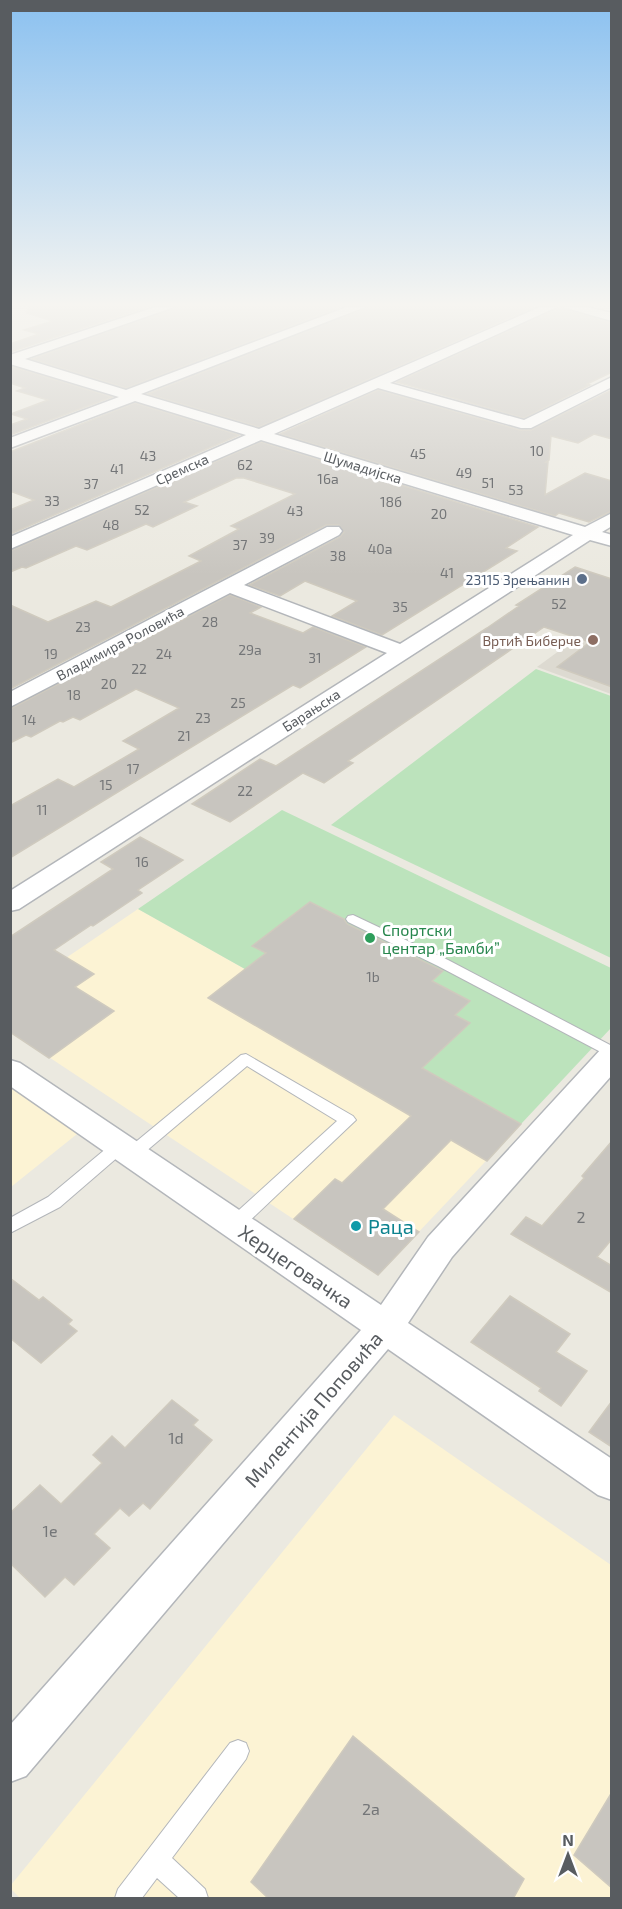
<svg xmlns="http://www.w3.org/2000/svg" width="622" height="1909" font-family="'Exo 2',sans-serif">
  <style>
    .commercial { fill: #fcf3d4 }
    .education { fill: #dddad1 }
    .green { fill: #bce3bc }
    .building { fill: #c8c5bf; stroke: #cfcabe; stroke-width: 1.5 }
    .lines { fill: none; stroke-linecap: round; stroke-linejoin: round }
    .service-casing { stroke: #b3b6ba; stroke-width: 2 }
    .minor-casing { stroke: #b3b6ba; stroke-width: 3 }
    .service { fill: #fff; fill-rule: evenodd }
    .minor { fill: #fff; fill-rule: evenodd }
    .service-dot { fill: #5c6f8a; stroke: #fff; stroke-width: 2 }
    .education-dot { fill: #8d6e63; stroke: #fff; stroke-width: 2 }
    .leisure-dot { fill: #2e9e5b; stroke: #fff; stroke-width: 2 }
    .culture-dot { fill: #0f9aa8; stroke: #fff; stroke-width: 2 }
    .labels { text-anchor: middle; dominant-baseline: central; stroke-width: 6; stroke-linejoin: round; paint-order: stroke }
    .number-label { font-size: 14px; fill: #747678 }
    .far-street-label { font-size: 14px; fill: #585c60; stroke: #fff }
    .far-service-label { font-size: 14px; fill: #4e5e75; stroke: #fff; text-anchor: end }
    .far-education-label { font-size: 14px; fill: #785e54; stroke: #fff; text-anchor: end }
    .leisure-label { font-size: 16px; fill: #27864d; stroke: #fff; text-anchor: start }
    .near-number-label { font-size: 16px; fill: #747678 }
    .near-culture-label { font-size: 20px; fill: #0d838f; stroke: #fff; text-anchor: start }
    .near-street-label { font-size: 20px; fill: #585c60; stroke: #fff }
  </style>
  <rect width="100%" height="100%" fill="#ebe9e0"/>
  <path class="commercial" d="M138,909L521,1124L378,1275L11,1032L10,996Z
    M11,1081L82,1130L11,1187Z
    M394,1415L611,1565V1898H20L11,1889V1885Z"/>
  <path class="education" d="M611,613V694L537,667Z"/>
  <path class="green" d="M536,669L611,696V958L331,825Z
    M282,810L611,968V1028L521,1124L138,909Z"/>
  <path class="building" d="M28,307H147L10,352V344L39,334L24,330L53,321L27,313Z
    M176,307H340L126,388L32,359Z
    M367,307H534L259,427L148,394Z
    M561,307L612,323V372L587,384L590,385L524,418L397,382Z
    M10,366L112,397L10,435V425L27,419L11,414L48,400L17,391L25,388L10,383Z
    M378,390L520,430H531L612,390V439L594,434L578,443L551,436L549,460L546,462H548L545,495L585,473L612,481V511L589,522L559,513L555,516L280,434Z
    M135,403L239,435L10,534V510L34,500L10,491V452Z
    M261,442L538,527L506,548L517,551L382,635L332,616L357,601L305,581L280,596L249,585L340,537L344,532L339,525H326L10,689V605L48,622L96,601L111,607L201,561L189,556L239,529L231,526L295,494L244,478H236L184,502L197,506L153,527L146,524L87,550L76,546L26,568L22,567L10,572V551Z
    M575,567L612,579V687L557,667L590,642L544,627L348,761L353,763L324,783L303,773L230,822L192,804L260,759L276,766L487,628L519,606L516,605Z
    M230,595L261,607L250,613L303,633L313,627L366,647L300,688L293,685L10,858V806L58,779L74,787L86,780L139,749L123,741L179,708L136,689L80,720L73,717L63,722L60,721L31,737L26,735L10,743V709Z
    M140,837L183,860L138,890L142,893L93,926L91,925L54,950L94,974L75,987L114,1011L49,1058L10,1032V937L113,869L101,862Z
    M310,902L344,919L347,924L443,971L432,981L470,1001L455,1015L470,1023L422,1068L521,1124L487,1161L451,1140L383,1209L419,1232L378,1275L294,1219L335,1179L342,1183L411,1116L208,998L266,953L252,946Z
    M612,1141V1239L597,1257L612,1266V1293L511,1234L526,1217L542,1226L584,1178L582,1176Z
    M10,1278L39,1300L43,1297L72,1320L68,1324L77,1331L41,1363L10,1338Z
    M510,1296L570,1334L556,1352L587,1371L561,1406L539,1391L541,1388L471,1342Z
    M172,1400L198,1420L193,1425L212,1440L150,1509L143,1503L129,1516L120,1508L94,1534L110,1548L74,1585L65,1577L45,1597L10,1563V1513L40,1485L61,1504L102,1463L93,1455L112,1436L125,1448Z
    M612,1401V1447L589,1432Z
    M353,1736L524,1879L513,1899H269L251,1882Z
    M612,1792V1888L574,1855Z"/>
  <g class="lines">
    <defs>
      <path id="service" d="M353,915L448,960L612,1046V1058L438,966L348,922L346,919L348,916Z
        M246,1054L353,1116L356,1120L241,1229L235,1231L229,1229L227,1224L229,1219L337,1121L247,1066L138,1158L132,1160L126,1158L124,1154L126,1150L241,1055Z
        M120,1140L126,1142L128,1146L126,1150L60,1207L10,1233V1218L48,1197L114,1142Z
        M238,1740L246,1743L249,1751L246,1759L172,1858L205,1889L208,1898H179L157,1878L142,1898H115L118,1889L230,1743Z"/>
      <path id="minor" d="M155,307H174L25,359L126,390L347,307H365L141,394L259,429L540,307H557L390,383L524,420L612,377V387L531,428H521L378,388L274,434L585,527L612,513V526L602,532L612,535V546L590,540L19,909L10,911V891L387,653L230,593L10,707V692L327,527H339L342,531L339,535L244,585L400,644L573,535L261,440L10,549V537L246,435L135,401L10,448V438L119,397L10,364V355Z
        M563,307H587L612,313V321Z
        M612,1045V1075L452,1257L408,1323L612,1459V1500L598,1495L388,1349L26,1776L10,1782V1725L361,1330L10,1086V1060L20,1063L381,1305L428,1237L602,1048Z"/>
    </defs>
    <use href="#service" class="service-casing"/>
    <use href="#minor" class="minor-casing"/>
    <use href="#service" class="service"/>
    <use href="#minor" class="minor"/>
  </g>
  <linearGradient id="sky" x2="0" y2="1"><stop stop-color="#8bc1f0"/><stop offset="0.53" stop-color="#f6f5f1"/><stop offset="1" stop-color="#f6f5f1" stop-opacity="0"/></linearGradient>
  <rect width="622" height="575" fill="url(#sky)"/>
  <circle class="service-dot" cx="582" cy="579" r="6"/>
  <circle class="education-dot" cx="593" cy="640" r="6"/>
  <circle class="leisure-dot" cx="370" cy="938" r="6"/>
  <circle class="culture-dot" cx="356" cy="1226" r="6"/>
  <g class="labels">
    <g class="number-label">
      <text x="537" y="450">10</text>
      <text x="418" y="453">45</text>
      <text x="148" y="455">43</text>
      <text x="245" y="464">62</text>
      <text x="117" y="468">41</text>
      <text x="464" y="472">49</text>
      <text x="328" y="478">16a</text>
      <text x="488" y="482">51</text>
      <text x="91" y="483">37</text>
      <text x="516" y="489">53</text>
      <text x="52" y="500">33</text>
      <text x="391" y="501">18б</text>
      <text x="142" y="509">52</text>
      <text x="295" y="510">43</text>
      <text x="439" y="513">20</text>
      <text x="111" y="524">48</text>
      <text x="267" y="537">39</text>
      <text x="240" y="544">37</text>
      <text x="380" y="548">40a</text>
      <text x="338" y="555">38</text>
      <text x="447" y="572">41</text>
      <text x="559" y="603">52</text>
      <text x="400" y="606">35</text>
      <text x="210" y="621">28</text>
      <text x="83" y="626">23</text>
      <text x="250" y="649">29a</text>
      <text x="51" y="653">19</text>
      <text x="164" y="653">24</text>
      <text x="315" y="657">31</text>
      <text x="139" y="668">22</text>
      <text x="109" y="683">20</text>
      <text x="74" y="694">18</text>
      <text x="238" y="702">25</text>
      <text x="203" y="717">23</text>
      <text x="29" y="719">14</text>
      <text x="184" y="735">21</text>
      <text x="133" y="768">17</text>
      <text x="106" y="784">15</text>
      <text x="245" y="790">22</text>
      <text x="42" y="809">11</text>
      <text x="142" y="861">16</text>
      <text x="373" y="976">1b</text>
    </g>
    <g class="far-street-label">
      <text transform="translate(363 467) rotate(17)">Шумадијска</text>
      <text transform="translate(182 469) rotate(-24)">Сремска</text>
      <text transform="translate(120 643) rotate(-28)">Владимира Роловића</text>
      <text transform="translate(311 710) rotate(-33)">Барањска</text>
    </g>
    <g class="far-service-label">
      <text x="570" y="579">23115 Зрењанин</text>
    </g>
    <g class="far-education-label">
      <text x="581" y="640">Вртић Биберче</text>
    </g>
    <g class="leisure-label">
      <text x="382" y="929">Спортски<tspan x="382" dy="18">центар „Бамби”</tspan></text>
    </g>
    <g class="near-number-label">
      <text x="581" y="1216">2</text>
      <text x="176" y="1437">1d</text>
      <text x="50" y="1530">1e</text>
      <text x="371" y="1808">2a</text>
    </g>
    <g class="near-culture-label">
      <text x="368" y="1226">Раца</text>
    </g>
    <g class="near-street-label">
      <text transform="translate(296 1266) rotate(34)">Херцеговачка</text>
      <text transform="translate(313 1409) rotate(-49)">Милентија Поповића</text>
    </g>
  </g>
  <rect width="622" height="1909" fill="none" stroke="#585c60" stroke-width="24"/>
  <g transform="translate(568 1855)" stroke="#ffffff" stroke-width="4.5" paint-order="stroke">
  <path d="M0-4.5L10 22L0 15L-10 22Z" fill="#585c60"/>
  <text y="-9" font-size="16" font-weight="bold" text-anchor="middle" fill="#585c60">N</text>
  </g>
</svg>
